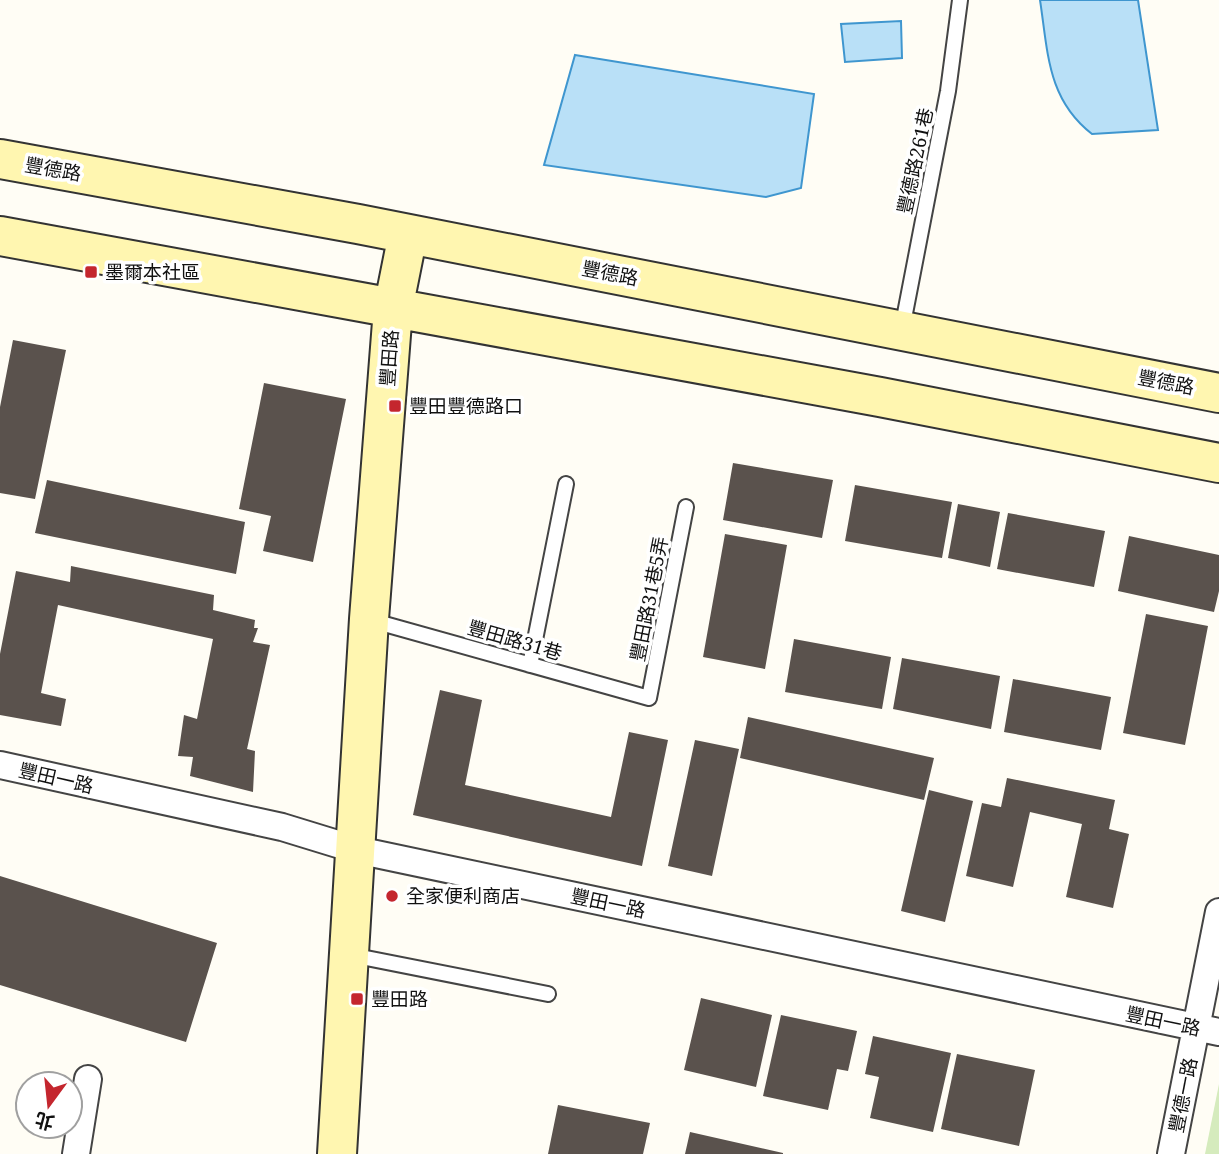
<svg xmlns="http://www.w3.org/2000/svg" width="1219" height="1154" font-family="'Noto Serif','Noto Sans TC',serif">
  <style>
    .green { fill: #d5ebbd }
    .water { fill: #b9e0f7; stroke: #3f96cf; stroke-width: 2 }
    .building { fill: #5a524d }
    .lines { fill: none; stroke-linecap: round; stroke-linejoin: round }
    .lane-casing { stroke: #444; stroke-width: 18 }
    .street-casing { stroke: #444; stroke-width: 30 }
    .secondary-casing { stroke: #333; stroke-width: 42 }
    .lane { stroke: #fff; stroke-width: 14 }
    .street { stroke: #fff; stroke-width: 26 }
    .secondary { stroke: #fff6b0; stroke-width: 38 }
    .poi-dot { fill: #c4262e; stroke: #fff; stroke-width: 2.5 }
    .labels { text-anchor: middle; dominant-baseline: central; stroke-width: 7; stroke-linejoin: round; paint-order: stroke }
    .street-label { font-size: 19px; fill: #111; stroke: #fff }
    .poi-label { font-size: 19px; fill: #111; stroke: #fff; text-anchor: start }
  </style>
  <rect width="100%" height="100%" fill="#fffdf5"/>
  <path class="green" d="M1219,1084V1154H1205Z"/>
  <path class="water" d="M1040,0H1138L1158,130L1092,134C1047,99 1048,52 1040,0Z
    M901,21L902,58L845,62L841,24Z
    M575,55L814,94L801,188L766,197L544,165Z"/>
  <path class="building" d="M13,340L66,350L35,499L0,493V407Z
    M264,383L346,399L313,562L263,551L271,516L239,509Z
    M733,463L833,480L822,538L723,520Z
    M47,480L245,522L236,574L35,533Z
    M855,485L952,502L942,558L845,541Z
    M958,504L1000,512L990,567L948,558Z
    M1008,513L1105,531L1094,587L997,569Z
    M725,534L787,545L765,669L703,657Z
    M1129,536L1219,555V591L1214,612L1118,591Z
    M71,566L214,595L213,610L255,620L254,628H258L253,642L270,645L247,749L255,751L253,792L190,776L193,757L178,756L184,715L197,719L213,639L58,605L41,693L66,699L61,726L0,715V654L16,571L70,582Z
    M1146,614L1208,626L1185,745L1123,733Z
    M794,639L891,657L882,709L785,692Z
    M902,658L1000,676L991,729L893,709Z
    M1013,679L1111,697L1101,750L1004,732Z
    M440,690L482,700L465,785L611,817L629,732L668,740L642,866L413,815Z
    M748,717L934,758L924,800L740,758Z
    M695,740L739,749L712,876L668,866Z
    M1007,778L1115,800L1109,829L1129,834L1113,908L1066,897L1082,824L1030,812L1013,887L966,876L982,803L1001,807Z
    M929,790L973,801L945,922L901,911Z
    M0,876L217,943L186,1042L0,985Z
    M701,998L772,1015L756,1087L684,1070Z
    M781,1015L857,1031L848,1071L837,1069L828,1110L763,1096Z
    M873,1036L951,1053L933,1132L870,1118L879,1077L865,1074Z
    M957,1054L1035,1070L1019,1146L941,1129Z
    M558,1105L650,1123L643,1154H548Z
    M690,1132L783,1153V1154H685Z"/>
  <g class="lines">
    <defs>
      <path id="lane" d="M902,329L948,91L960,0
        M370,620L649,698L686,507
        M530,665L566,484
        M351,955L548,994"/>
      <path id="street" d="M0,765L282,827L357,850L1219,1032
        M76,1154L88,1079
        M1171,1154L1219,912"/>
      <path id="secondary" d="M0,159L358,224L1219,393
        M0,236L880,397L1219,463
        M337,1154L369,619L393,309L408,234"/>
    </defs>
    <use href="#lane" class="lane-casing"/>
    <use href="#street" class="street-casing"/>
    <use href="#secondary" class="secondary-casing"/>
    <use href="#lane" class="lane"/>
    <use href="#street" class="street"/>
    <use href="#secondary" class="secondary"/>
  </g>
  <g class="poi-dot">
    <rect x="84" y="265" width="14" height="14" rx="3.5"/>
    <rect x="388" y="399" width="14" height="14" rx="3.5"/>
    <circle cx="392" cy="896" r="7"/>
    <rect x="350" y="992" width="14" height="14" rx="3.5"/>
  </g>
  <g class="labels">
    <g class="street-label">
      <text transform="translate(915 161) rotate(-78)">豐德路261巷</text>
      <text transform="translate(53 169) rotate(10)">豐德路</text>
      <text transform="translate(610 273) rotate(11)">豐德路</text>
      <text transform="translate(389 358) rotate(-86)">豐田路</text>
      <text transform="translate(1166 382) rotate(11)">豐德路</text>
      <text transform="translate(649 599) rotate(-79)">豐田路31巷5弄</text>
      <text transform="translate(515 640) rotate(16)">豐田路31巷</text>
      <text transform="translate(56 778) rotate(13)">豐田一路</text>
      <text transform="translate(608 903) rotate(12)">豐田一路</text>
      <text transform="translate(1163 1021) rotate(12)">豐田一路</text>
      <text transform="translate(1183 1095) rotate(-79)">豐德一路</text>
    </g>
    <g class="poi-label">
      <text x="105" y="272">墨爾本社區</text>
      <text x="409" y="406">豐田豐德路口</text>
      <text x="406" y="896">全家便利商店</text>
      <text x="371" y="999">豐田路</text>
    </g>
  </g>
  <g transform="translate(49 1105) rotate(195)"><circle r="33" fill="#ffffff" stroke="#a0a0a0" stroke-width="2"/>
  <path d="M0-5L12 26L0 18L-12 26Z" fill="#c4262e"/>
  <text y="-10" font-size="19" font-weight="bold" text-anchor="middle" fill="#111111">北</text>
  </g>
</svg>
